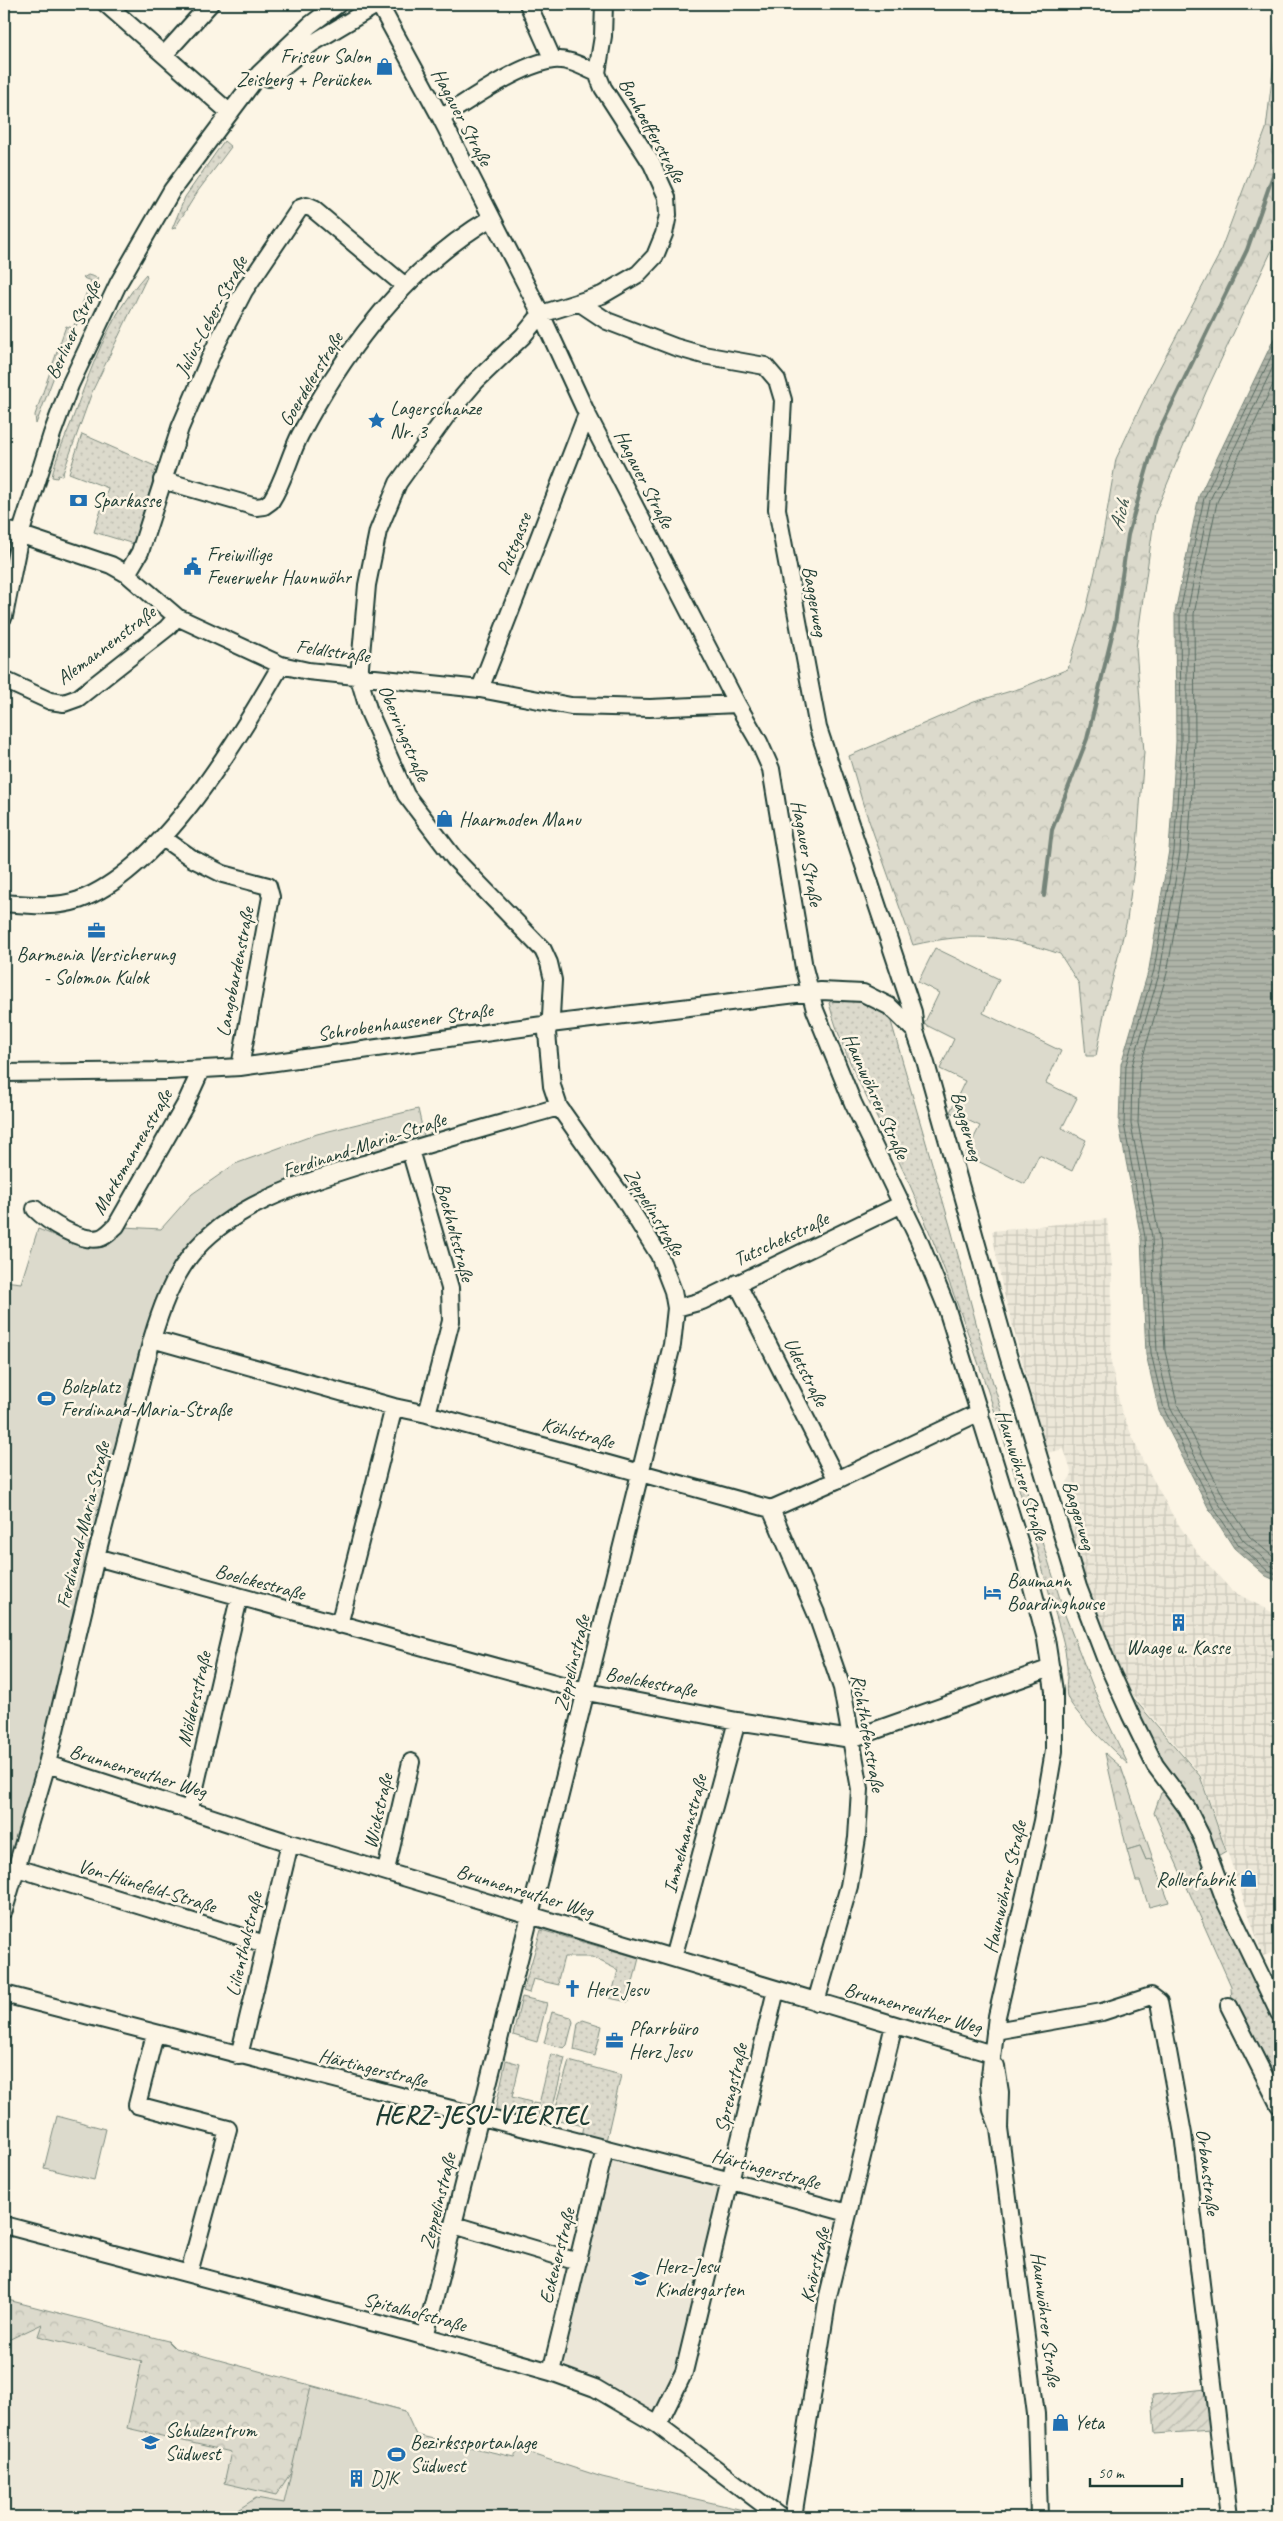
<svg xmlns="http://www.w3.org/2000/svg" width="1283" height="2521" font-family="Caveat,sans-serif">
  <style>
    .built { fill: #ece7d8 }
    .industrial { fill: url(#industrial-grid) }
    .grass { fill: url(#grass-dots); stroke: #7e8c80 }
    .forest { fill: url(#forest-crowns); stroke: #7e8c80 }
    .park { fill: #dcdacc; stroke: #7e8c80 }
    .garden { fill: url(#garden-furrows); stroke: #7e8c80 }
    .water { fill: url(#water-rules); stroke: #758479 }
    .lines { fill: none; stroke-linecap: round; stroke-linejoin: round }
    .shore { stroke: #586c62; stroke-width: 1 }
    .stream { stroke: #758479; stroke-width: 4 }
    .minor-casing { stroke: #1f3d34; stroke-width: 20 }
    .minor { stroke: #fcf5e5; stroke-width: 16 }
    .labels { text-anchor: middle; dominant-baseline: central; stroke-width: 5; stroke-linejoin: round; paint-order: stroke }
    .poi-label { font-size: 20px; fill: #1f3d34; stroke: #fcf5e5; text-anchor: start }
    .street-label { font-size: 20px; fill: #1f3d34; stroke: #fcf5e5 }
    .water-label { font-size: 21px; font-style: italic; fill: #435a51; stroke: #fcf5e5 }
    .district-label { font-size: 25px; font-weight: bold; letter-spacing: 1px; fill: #1f3d34; stroke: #fcf5e5 }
  </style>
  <defs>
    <pattern id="industrial-grid" width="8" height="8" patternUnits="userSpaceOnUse" patternTransform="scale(1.25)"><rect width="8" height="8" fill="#ece7d8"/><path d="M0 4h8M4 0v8" fill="none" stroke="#cac7ba"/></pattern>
    <pattern id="grass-dots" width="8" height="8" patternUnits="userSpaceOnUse" patternTransform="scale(1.25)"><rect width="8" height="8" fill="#dcdacc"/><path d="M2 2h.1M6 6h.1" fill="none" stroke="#bcbcb0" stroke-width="1.8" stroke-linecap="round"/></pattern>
    <pattern id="forest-crowns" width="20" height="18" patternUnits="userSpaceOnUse" patternTransform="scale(1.25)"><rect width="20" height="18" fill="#dcdacc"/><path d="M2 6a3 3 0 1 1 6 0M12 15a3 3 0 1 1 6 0" fill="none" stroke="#bcbcb0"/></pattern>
    <pattern id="garden-furrows" width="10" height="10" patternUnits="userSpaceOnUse" patternTransform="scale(1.25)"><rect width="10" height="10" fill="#dcdacc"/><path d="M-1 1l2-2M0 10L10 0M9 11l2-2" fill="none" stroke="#bcbcb0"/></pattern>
    <pattern id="water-rules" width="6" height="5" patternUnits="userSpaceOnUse" patternTransform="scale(1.25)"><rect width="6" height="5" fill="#aeb3a7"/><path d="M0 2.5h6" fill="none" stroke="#8d9389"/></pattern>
  </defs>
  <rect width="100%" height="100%" fill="#fcf5e5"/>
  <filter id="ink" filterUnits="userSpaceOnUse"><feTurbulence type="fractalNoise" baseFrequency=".02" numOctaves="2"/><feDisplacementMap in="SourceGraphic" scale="10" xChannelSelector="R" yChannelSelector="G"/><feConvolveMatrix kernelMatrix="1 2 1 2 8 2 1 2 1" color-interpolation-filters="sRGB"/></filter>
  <g filter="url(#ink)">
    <path class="built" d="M610,2158L723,2187L680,2371L659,2416L559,2370Z
      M4,2299L168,2341L175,2348L311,2386L284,2503L256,2498L227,2517H4Z"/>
    <path class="industrial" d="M1107,1219L1112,1266L1111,1363L1121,1410L1143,1461L1173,1516L1197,1552L1232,1591L1279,1616V1950L1263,1956L1201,1775L1128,1689L1083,1584L1071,1529L1074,1512L1066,1484L1072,1474L1064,1449L1047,1453L1002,1286L992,1231Z"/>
    <path class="grass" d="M224,141L231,147L198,191L175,228L172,229L185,197Z
      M146,274L147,277L92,392L62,476L58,475L57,478L52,477C55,459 64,440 71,423C90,371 109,315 146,274Z
      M88,275L98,278L59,363L36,424L35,415L66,326L73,328L91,281L83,278Z
      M82,434L157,467L134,544L94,532L108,488L69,473Z
      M838,995L861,1000L890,1018L951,1229L986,1360L1065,1615L1102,1710L1128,1764C1115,1753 1071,1710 1067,1696C1065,1688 1068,1676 1067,1667C1066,1644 1057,1621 1051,1599C1013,1462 970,1327 915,1197C888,1132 847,1072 829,1003Z
      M1164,1792L1170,1795L1181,1807L1279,2033V2091L1232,2004L1231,1986L1154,1813L1161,1793Z
      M541,1930L639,1958L628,2002L609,1998L612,1994L618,1970L592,1957H564L558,1980L559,1985L533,1979L529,1993L523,1991Z
      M522,1997L547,2003L537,2042L513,2035Z
      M552,2012L571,2017L573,2022L567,2045L564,2048L544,2043Z
      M583,2020L602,2026L595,2056L574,2050L578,2023Z
      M551,2054L565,2058L552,2110L540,2107L536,2124L532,2123L536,2109L532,2108L533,2103L539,2104Z
      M506,2060L520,2064L512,2097L531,2102L526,2121L495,2111Z
      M569,2061L621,2075L606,2141L581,2136L583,2126L559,2120L562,2113L555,2111Z"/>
    <path class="forest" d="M1278,4L1279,235L1206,392L1155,513L1136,648L1144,752L1137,846L1127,920L1105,1010L1096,1056H1086L1079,984L1060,954C1004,935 970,932 913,945L863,804L849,756L974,702L1021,688L1068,669L1086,611L1102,541L1116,459L1148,390L1218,257L1266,129L1277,37Z
      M1129,1693L1200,1776L1226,1851L1216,1857L1143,1725Z
      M1105,1753L1121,1767L1153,1859L1146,1860L1140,1846L1127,1850Z
      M4,2299L168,2341L175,2348L405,2411L290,2474L276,2495L224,2483L231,2452L127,2428L142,2361L38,2336L42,2324L4,2342Z"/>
    <path class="park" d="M935,948L999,979L983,1013L1061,1051L1046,1083L1077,1098L1062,1128L1086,1140L1072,1171L1039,1155L1025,1184L965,1155L980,1126L950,1112L965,1081L940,1069L954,1039L924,1024L939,993L918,982Z
      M418,1109L425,1140L230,1211L170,1275L155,1301L39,1768L4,1888V1281L21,1283L38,1229C54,1235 92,1253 107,1243C113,1239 118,1232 124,1227L161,1229L192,1194L235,1164L317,1134Z
      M1140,1846L1146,1860L1153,1859L1169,1902L1149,1907L1140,1881H1136L1127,1850Z
      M57,2116L106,2129L94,2180L44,2168Z
      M311,2386L405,2411L416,2435L514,2457L519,2450L602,2477L760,2514L761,2517H227L256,2498L284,2503Z"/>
    <path class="garden" d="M1206,2389L1211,2430L1155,2434L1152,2395Z"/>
    <path class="water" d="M1279,328V1582L1266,1576L1234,1548L1209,1509L1159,1411L1146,1354L1141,1238L1119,1125L1121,1064L1149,969L1169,850L1176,742L1175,612L1199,496Z"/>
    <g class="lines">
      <path class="shore" d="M1279,340L1204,498L1180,612L1181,742L1174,851L1154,970L1126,1065L1124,1124L1145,1237L1151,1353L1164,1409L1213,1507L1238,1544L1269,1572L1279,1576
        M1279,354L1210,500L1187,613V742L1180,852L1160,971L1132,1066L1131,1124L1152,1237L1157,1352L1170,1407L1219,1504L1243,1540L1272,1566L1279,1570
        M1279,372L1217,502L1194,614L1195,742L1188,853L1167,973L1140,1067L1138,1123L1159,1236L1165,1351L1177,1404L1225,1500L1249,1536L1279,1562"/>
      <path class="stream" d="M1044,896L1052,830L1087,739L1115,623L1128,535L1156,437L1247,250L1279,158"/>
      <defs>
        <path id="minor" d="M106,4L230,113
          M379,4L441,118L541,314L587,414L737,704L759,742L771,769L804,968L815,1010L853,1103L918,1238L946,1306L1024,1557L1046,1639L1054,1691V1751L1042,1821L997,2016L989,2084L992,2110L999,2128
          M528,4L553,60
          M164,55L210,4
          M597,73L603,36L604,4
          M269,78L311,44L378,4
          M580,303L607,321L675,347L703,355L765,366L777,380L783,400L777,509L818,728L913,1012L915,1031
          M162,480L256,507L264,506L271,501C284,481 289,457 300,435C345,349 407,268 491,218
          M4,529L111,565L127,574L177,617L281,665L308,671L480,689L571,706L650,708L737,704
          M127,574L140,552L180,428L213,351L244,291L300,208L306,206L313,209L405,286
          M4,616L20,535L52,434L70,385L119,282L172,190L259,74L310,25L338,4
          M4,680L50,701L64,703L78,698L167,628L177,617
          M480,689L587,414
          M163,838L193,859L223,874L268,886L271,897L240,1067
          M4,903C29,905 55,908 79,900C161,870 239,738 281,665
          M4,1073L168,1071L240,1067L550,1024L821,991L863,993L889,1006L915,1031L925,1060L1008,1355L1078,1587L1107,1663L1130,1714L1155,1765L1187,1808L1202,1838L1226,1903L1279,2013
          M410,1150L450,1288L451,1321L427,1414
          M35,1209C48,1222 81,1243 100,1238C107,1236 111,1230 116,1226L185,1105L201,1070
          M737,1283L837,1480
          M676,1308L702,1301L902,1204
          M152,1339L394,1407L427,1414L771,1509L837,1480L980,1412
          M771,1509L816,1613L842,1688L860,1789L857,1838L849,1886L816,2002
          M96,1557L587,1692L737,1721L851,1739L1051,1668
          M339,1625L394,1407
          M47,1764L290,1843L992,2054
          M190,1809L239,1598
          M17,1868L265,1944
          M386,1870L411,1762
          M4,1910L47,1764L96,1557L152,1339C161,1309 171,1281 190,1256C232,1201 317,1179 380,1159C440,1140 500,1124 559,1107
          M673,1958L737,1721
          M4,1994L731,2181L848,2213
          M1229,2006L1279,2105
          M995,2031L1102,2012L1151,1996L1159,2002L1183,2134L1229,2517
          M155,2034L137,2105L228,2129L189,2273
          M239,2056L290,1843
          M996,2067L1000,2092L999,2128L1036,2414L1039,2517
          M4,2225L409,2332L551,2372L595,2388L658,2425L780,2517
          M454,2225L578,2262
          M425,2337L672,1345L676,1308L673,1291L659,1255L624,1199L559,1107L552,1086L547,1033L551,1016L553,980L549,963L543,950L454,858L406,795L369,712L359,678L367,585L378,531L398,483L447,415L476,381L523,336L541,314L602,295L638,274L655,256L664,234L668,215L667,197L652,164L603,88L597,73C583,67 568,58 553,60C521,64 469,100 441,118
          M551,2372L605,2149
          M658,2425L684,2372L776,1990
          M793,2517L828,2296L894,2025"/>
      </defs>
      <use href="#minor" class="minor-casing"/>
      <use href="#minor" class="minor"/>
    </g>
  </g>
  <defs>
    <symbol id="shop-bare" viewBox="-9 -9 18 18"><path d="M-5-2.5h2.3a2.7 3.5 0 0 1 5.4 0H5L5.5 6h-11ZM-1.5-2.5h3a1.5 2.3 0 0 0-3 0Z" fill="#1f6fb2" stroke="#fcf5e5" stroke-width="2.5" paint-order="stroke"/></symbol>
    <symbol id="sight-bare" viewBox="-9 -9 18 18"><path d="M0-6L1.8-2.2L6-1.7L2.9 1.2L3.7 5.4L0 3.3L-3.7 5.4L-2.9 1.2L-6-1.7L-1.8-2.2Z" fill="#1f6fb2" stroke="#fcf5e5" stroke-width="2.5" paint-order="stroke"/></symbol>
    <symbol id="bank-bare" viewBox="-9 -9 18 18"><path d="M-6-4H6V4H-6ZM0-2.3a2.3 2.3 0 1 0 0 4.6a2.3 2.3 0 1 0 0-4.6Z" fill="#1f6fb2" stroke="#fcf5e5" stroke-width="2.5" paint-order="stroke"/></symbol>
    <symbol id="civic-bare" viewBox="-9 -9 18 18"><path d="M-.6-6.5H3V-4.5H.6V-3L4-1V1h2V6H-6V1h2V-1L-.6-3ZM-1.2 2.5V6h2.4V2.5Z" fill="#1f6fb2" stroke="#fcf5e5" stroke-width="2.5" paint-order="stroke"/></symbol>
    <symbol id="office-bare" viewBox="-9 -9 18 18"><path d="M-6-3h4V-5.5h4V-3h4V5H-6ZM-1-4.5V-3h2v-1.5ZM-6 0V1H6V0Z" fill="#1f6fb2" stroke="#fcf5e5" stroke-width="2.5" paint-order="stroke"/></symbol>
    <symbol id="stadium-bare" viewBox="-9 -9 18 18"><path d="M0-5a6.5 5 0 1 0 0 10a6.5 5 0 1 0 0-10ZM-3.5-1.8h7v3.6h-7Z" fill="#1f6fb2" stroke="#fcf5e5" stroke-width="2.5" paint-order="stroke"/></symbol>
    <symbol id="hotel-bare" viewBox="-9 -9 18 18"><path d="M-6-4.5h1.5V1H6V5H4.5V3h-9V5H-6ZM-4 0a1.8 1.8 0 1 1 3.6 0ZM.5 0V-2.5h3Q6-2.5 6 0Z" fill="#1f6fb2" stroke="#fcf5e5" stroke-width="2.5" paint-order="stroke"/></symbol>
    <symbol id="building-bare" viewBox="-9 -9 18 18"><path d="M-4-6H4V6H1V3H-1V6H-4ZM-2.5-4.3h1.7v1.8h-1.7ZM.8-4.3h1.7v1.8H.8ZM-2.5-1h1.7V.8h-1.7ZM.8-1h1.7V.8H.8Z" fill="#1f6fb2" stroke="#fcf5e5" stroke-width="2.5" paint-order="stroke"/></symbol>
    <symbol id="church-bare" viewBox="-9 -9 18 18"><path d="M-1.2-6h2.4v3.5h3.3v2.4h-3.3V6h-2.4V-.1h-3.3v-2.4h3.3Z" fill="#1f6fb2" stroke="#fcf5e5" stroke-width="2.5" paint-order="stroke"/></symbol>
    <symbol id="school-bare" viewBox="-9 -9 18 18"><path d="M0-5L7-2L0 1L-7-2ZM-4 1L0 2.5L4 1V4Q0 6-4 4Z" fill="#1f6fb2" stroke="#fcf5e5" stroke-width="2.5" paint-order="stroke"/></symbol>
  </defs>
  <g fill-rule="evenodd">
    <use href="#shop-bare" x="372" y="54" width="25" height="25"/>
    <use href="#sight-bare" x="364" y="408" width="25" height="25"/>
    <use href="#bank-bare" x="66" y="488" width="25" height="25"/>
    <use href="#civic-bare" x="180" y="554" width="25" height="25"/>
    <use href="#shop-bare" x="432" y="806" width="25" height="25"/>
    <use href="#office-bare" x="84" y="918" width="25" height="25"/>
    <use href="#stadium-bare" x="34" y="1386" width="25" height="25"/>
    <use href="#hotel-bare" x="980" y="1580" width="25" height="25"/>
    <use href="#building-bare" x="1166" y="1610" width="25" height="25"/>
    <use href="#shop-bare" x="1236" y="1866" width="25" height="25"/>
    <use href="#church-bare" x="560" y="1976" width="25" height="25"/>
    <use href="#office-bare" x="602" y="2028" width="25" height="25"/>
    <use href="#school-bare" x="628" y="2266" width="25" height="25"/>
    <use href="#shop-bare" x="1048" y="2410" width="25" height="25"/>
    <use href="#school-bare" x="138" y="2430" width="25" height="25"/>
    <use href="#stadium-bare" x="384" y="2442" width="25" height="25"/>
    <use href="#building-bare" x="344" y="2466" width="25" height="25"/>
  </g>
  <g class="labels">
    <g class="poi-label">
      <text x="371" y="56" text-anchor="end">Friseur Salon<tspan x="371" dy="23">Zeisberg + Perücken</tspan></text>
      <text x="390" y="408">Lagerschanze<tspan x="390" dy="23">Nr. 3</tspan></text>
      <text x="92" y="500">Sparkasse</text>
      <text x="207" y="554">Freiwillige<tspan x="207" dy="23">Feuerwehr Haunwöhr</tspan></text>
      <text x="459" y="819">Haarmoden Manu</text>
      <text x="96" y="954" text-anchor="middle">Barmenia Versicherung<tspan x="96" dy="23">- Solomon Kulok</tspan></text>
      <text x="61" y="1386">Bolzplatz<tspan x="61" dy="23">Ferdinand-Maria-Straße</tspan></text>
      <text x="1007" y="1580">Baumann<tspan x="1007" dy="23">Boardinghouse</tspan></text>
      <text x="1178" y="1647" text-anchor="middle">Waage u. Kasse</text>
      <text x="1235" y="1879" text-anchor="end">Rollerfabrik</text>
      <text x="586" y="1989">Herz Jesu</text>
      <text x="629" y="2028">Pfarrbüro<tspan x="629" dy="23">Herz Jesu</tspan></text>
      <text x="655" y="2266">Herz-Jesu<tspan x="655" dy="23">Kindergarten</tspan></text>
      <text x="1074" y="2422">Yeta</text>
      <text x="165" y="2430">Schulzentrum<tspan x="165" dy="23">Südwest</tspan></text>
      <text x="410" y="2442">Bezirkssportanlage<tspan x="410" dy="23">Südwest</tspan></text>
      <text x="370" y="2478">DJK</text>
    </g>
    <g class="street-label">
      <text transform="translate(462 117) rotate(62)">Hagauer Straße</text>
      <text transform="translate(652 130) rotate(61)">Bonhoefferstraße</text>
      <text transform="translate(211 316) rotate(-62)">Julius-Leber-Straße</text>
      <text transform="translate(73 330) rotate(-65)">Berliner Straße</text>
      <text transform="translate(311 379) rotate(-59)">Goerdelerstraße</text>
      <text transform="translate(644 479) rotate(63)">Hagauer Straße</text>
      <text transform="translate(514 544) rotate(-69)">Puttgasse</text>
      <text transform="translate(815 601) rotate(80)">Baggerweg</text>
      <text transform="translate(106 645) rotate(-37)">Alemannenstraße</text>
      <text transform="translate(333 651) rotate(8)">Feldlstraße</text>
      <text transform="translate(404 733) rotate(67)">Oberringstraße</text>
      <text transform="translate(807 853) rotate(80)">Hagauer Straße</text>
      <text transform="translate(235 972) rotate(-79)">Langobardenstraße</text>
      <text transform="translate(405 1022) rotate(-8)">Schrobenhausener Straße</text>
      <text transform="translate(876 1096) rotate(66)">Haunwöhrer Straße</text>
      <text transform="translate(967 1126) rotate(74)">Baggerweg</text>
      <text transform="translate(364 1145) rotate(-18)">Ferdinand-Maria-Straße</text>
      <text transform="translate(132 1152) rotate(-60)">Markomannenstraße</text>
      <text transform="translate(654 1212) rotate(59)">Zeppelinstraße</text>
      <text transform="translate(455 1232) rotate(75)">Bockholtstraße</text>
      <text transform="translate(781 1239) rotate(-25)">Tutschekstraße</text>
      <text transform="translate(806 1372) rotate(63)">Udetstraße</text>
      <text transform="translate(578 1433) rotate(15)">Köhlstraße</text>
      <text transform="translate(1022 1475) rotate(73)">Haunwöhrer Straße</text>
      <text transform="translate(1079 1515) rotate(73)">Baggerweg</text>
      <text transform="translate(83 1525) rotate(-76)">Ferdinand-Maria-Straße</text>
      <text transform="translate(260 1582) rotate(15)">Boelckestraße</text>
      <text transform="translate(572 1663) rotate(-76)">Zeppelinstraße</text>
      <text transform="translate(651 1682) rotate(11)">Boelckestraße</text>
      <text transform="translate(194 1699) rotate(-77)">Möldersstraße</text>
      <text transform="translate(868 1733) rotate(80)">Richthofenstraße</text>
      <text transform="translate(138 1771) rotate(17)">Brunnenreuther Weg</text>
      <text transform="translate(378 1811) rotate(-77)">Wickstraße</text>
      <text transform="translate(685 1834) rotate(-75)">Immelmannstraße</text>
      <text transform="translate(147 1886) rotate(17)">Von-Hünefeld-Straße</text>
      <text transform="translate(1005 1887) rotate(-77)">Haunwöhrer Straße</text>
      <text transform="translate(525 1891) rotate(17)">Brunnenreuther Weg</text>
      <text transform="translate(244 1944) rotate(-77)">Lilienthalstraße</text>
      <text transform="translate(913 2008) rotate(16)">Brunnenreuther Weg</text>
      <text transform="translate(373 2068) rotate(14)">Härtingerstraße</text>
      <text transform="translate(731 2088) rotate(-77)">Sprengstraße</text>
      <text transform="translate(766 2169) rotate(15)">Härtingerstraße</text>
      <text transform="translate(1208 2172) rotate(83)">Orbanstraße</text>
      <text transform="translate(438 2201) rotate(-76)">Zeppelinstraße</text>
      <text transform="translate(557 2256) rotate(-76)">Eckenerstraße</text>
      <text transform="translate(815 2265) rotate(-77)">Knörstraße</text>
      <text transform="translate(415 2312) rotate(15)">Spitalhofstraße</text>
      <text transform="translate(1046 2319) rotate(83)">Haunwöhrer Straße</text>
    </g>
    <g class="water-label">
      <text transform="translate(1119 515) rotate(-75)">Aich</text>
    </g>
    <g class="district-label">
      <text x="482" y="2115">HERZ-JESU-VIERTEL</text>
    </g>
  </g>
  <rect width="1283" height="2521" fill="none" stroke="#fcf5e5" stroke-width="20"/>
  <rect x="10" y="10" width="1263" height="2501" fill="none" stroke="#1f3d34" stroke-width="2" filter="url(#ink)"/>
  <path d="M1090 2478v8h92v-8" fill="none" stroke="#1f3d34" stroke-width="2.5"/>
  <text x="1098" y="2478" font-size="15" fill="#1f3d34" stroke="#fcf5e5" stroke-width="4" paint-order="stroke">50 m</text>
</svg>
